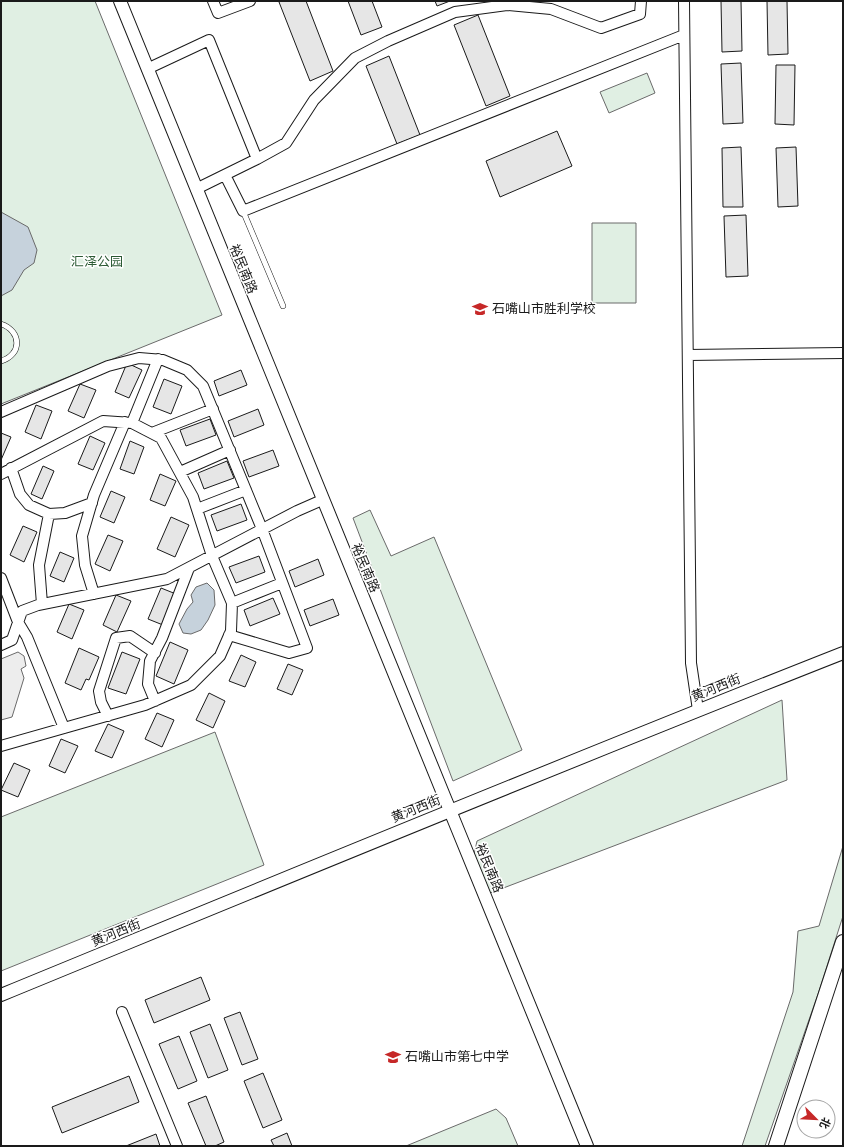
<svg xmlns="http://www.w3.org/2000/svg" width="844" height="1147" font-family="'Nunito Sans','Noto Sans SC',sans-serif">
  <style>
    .green { fill: #e0efe3; stroke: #6a6a6a }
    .parking { fill: #ededed; stroke: #6a6a6a }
    .water { fill: #c6d2dc; stroke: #6a6a6a }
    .building { fill: #e6e6e6; stroke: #1a1a1a }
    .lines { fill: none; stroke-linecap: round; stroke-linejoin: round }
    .service-casing { stroke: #1a1a1a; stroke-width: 6 }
    .minor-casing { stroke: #1a1a1a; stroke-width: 12 }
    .tertiary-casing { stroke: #1a1a1a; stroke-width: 14 }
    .secondary-casing { stroke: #1a1a1a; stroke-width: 16 }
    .service { stroke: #fff; stroke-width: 5 }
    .minor { stroke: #fff; stroke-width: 10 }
    .tertiary { stroke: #fff; stroke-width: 12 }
    .secondary { stroke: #fff; stroke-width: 14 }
    .labels { text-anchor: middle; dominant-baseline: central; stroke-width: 3; stroke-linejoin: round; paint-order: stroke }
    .park-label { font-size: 13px; fill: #2b5a34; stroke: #fff }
    .street-label { font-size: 13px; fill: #1a1a1a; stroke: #fff }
    .poi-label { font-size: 13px; fill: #1a1a1a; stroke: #fff; text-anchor: start }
  </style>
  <rect width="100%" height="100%" fill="#fff"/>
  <path class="green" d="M1,1H95L222,315L1,404Z
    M647,73L655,93L609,113L600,92Z
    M592,223H636V303H592Z
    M370,510L391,556L434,537L522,750L453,781L353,518Z
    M782,700L787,780L485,895L473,859L477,841Z
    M215,732L264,865L1,971V817Z
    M843,846V916L818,994L765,1146H742L793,992L798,931L819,926Z
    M496,1109L506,1118L518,1146H406Z"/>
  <path class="parking" d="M18,652L24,656L26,666L21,669L24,678L12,717L1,720V659Z"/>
  <path class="water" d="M1,212L28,227L37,250L34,263L24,270L12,290L1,296Z
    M207,583L214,590L215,605L208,620L201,630L191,634L183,633L179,624L187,609L193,602L191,595L196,587Z"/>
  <path class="building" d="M282,1H306L333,71L310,81L279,2Z
    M348,1H372L382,27L361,35Z
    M435,1H450L437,6Z
    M721,1H741L742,51L722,52Z
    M767,1H787L788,54L768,55Z
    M478,15L510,96L486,106L454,25Z
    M389,56L420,135L397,144L366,66Z
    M741,63L743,123L723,124L721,64Z
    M776,65H795L794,125L775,124Z
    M557,131L572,166L500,197L486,161Z
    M741,147L743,207H723L722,148Z
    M796,147L798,206L778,207L776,148Z
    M746,215L748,276L726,277L724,216Z
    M127,363L142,370L129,398L115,392Z
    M241,370L247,385L219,396L214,381Z
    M164,379L182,386L171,414L153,407Z
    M80,384L96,390L84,418L68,411Z
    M36,405L52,411L41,439L25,432Z
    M258,409L264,425L234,437L228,421Z
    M210,419L216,435L186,446L180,430Z
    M1,433L11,437L1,460Z
    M90,436L105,443L93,470L78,464Z
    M130,441L144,447L134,474L120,469Z
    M273,450L279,466L249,477L243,461Z
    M227,461L234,478L204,489L198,473Z
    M43,466L54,471L42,499L31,494Z
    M160,474L176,481L165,506L150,500Z
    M111,491L125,497L114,523L100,517Z
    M241,504L247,520L217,531L211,515Z
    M171,517L189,525L175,557L157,549Z
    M23,526L37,532L24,562L10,555Z
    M108,535L123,541L110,571L95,564Z
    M60,552L74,558L64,582L50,576Z
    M259,556L265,572L236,583L229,567Z
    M318,559L324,575L295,587L289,571Z
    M161,588L176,594L163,625L148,619Z
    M116,595L131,601L117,632L103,625Z
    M273,598L280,614L250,626L244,610Z
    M333,599L339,615L310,626L304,610Z
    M69,604L84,610L72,639L57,632Z
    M170,642L188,650L174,684L156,676Z
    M79,648L99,657L89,680L86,679L81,690L65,683Z
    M122,652L140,659L126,694L108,688Z
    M241,655L256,662L245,687L229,681Z
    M288,664L303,670L292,695L277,689Z
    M209,693L225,701L213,728L196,720Z
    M157,713L174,720L162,747L145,739Z
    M108,724L124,731L112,758L95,751Z
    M61,739L78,746L65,773L49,766Z
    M14,763L30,770L18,797L1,790Z
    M201,977L210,1000L154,1023L145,1000Z
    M240,1012L258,1059L242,1065L224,1018Z
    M210,1024L228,1070L208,1078L190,1032Z
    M179,1036L197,1081L178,1089L159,1044Z
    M263,1073L282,1120L263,1128L244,1081Z
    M129,1076L139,1102L62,1133L52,1107Z
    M206,1096L224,1142L215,1146H206L188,1103Z
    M287,1133L292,1146H274L271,1140Z
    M156,1134L160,1146H126Z"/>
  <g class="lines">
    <defs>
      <path id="service" d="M243,211L283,306
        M1,324C22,331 22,355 1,361"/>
      <path id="minor" d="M213,1L218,13L250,1
        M684,1L691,663L698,710
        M147,69L209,40L257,159
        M225,175L243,211L684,35
        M196,189L257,159L286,143L314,100L355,58L388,41L455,12L507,5L551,9L601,28L640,14L641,1
        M688,355L843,353
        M1,412L108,366L139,358L163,360L187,370L203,386L262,529L307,648L289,653L229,635
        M132,423L158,359
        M152,433L213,409
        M11,468L20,494L29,505L49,514L65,513L92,503
        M180,472L230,450
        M1,474L103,421L132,423L161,438L193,497L212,556L232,603L231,631L220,656L191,685L145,705L1,746
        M197,509L246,490
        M1,578L18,622L27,637L64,728
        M94,594L85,565L82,536L94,495L125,422
        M232,603L282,583
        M42,604L39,565L49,514
        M1,645L12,640L22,611L38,605L167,579L297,511L322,500
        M155,701L148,684L150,661L162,638L189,568
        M108,716L101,702L99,691L116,638L130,636L155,653
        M122,1012L177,1146"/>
      <path id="tertiary" d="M120,1C273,383 432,764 587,1146
        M1,995C281,880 561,764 843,653"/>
      <path id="secondary" d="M776,1146L843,942"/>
    </defs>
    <use href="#service" class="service-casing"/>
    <use href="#minor" class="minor-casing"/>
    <use href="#tertiary" class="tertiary-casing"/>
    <use href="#secondary" class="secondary-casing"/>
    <use href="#service" class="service"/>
    <use href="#minor" class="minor"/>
    <use href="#tertiary" class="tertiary"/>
    <use href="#secondary" class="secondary"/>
  </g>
  <defs>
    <symbol id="school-bare" viewBox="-9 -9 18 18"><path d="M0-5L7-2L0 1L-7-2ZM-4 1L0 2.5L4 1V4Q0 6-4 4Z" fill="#c62828" stroke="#fff" stroke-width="2.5" paint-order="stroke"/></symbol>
  </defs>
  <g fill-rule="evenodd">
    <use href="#school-bare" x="469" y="298" width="22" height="22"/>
    <use href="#school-bare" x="382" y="1046" width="22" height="22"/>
  </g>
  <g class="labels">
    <g class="park-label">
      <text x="97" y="262">汇泽公园</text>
    </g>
    <g class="street-label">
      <text transform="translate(243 269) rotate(68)">裕民南路</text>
      <text transform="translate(365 568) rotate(67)">裕民南路</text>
      <text transform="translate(716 688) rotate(-22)">黄河西街</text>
      <text transform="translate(416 809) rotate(-22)">黄河西街</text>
      <text transform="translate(489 868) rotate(68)">裕民南路</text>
      <text transform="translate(116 933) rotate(-22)">黄河西街</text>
    </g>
    <g class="poi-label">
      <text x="492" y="309">石嘴山市胜利学校</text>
      <text x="405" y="1057">石嘴山市第七中学</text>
    </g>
  </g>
  <rect width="844" height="1147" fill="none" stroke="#1a1a1a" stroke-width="4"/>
  <g transform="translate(816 1119) rotate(114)"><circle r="19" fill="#ffffff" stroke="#a3a3a3"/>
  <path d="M0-3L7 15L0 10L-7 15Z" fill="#c62828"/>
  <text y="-6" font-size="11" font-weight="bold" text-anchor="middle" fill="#1a1a1a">北</text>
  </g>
</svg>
